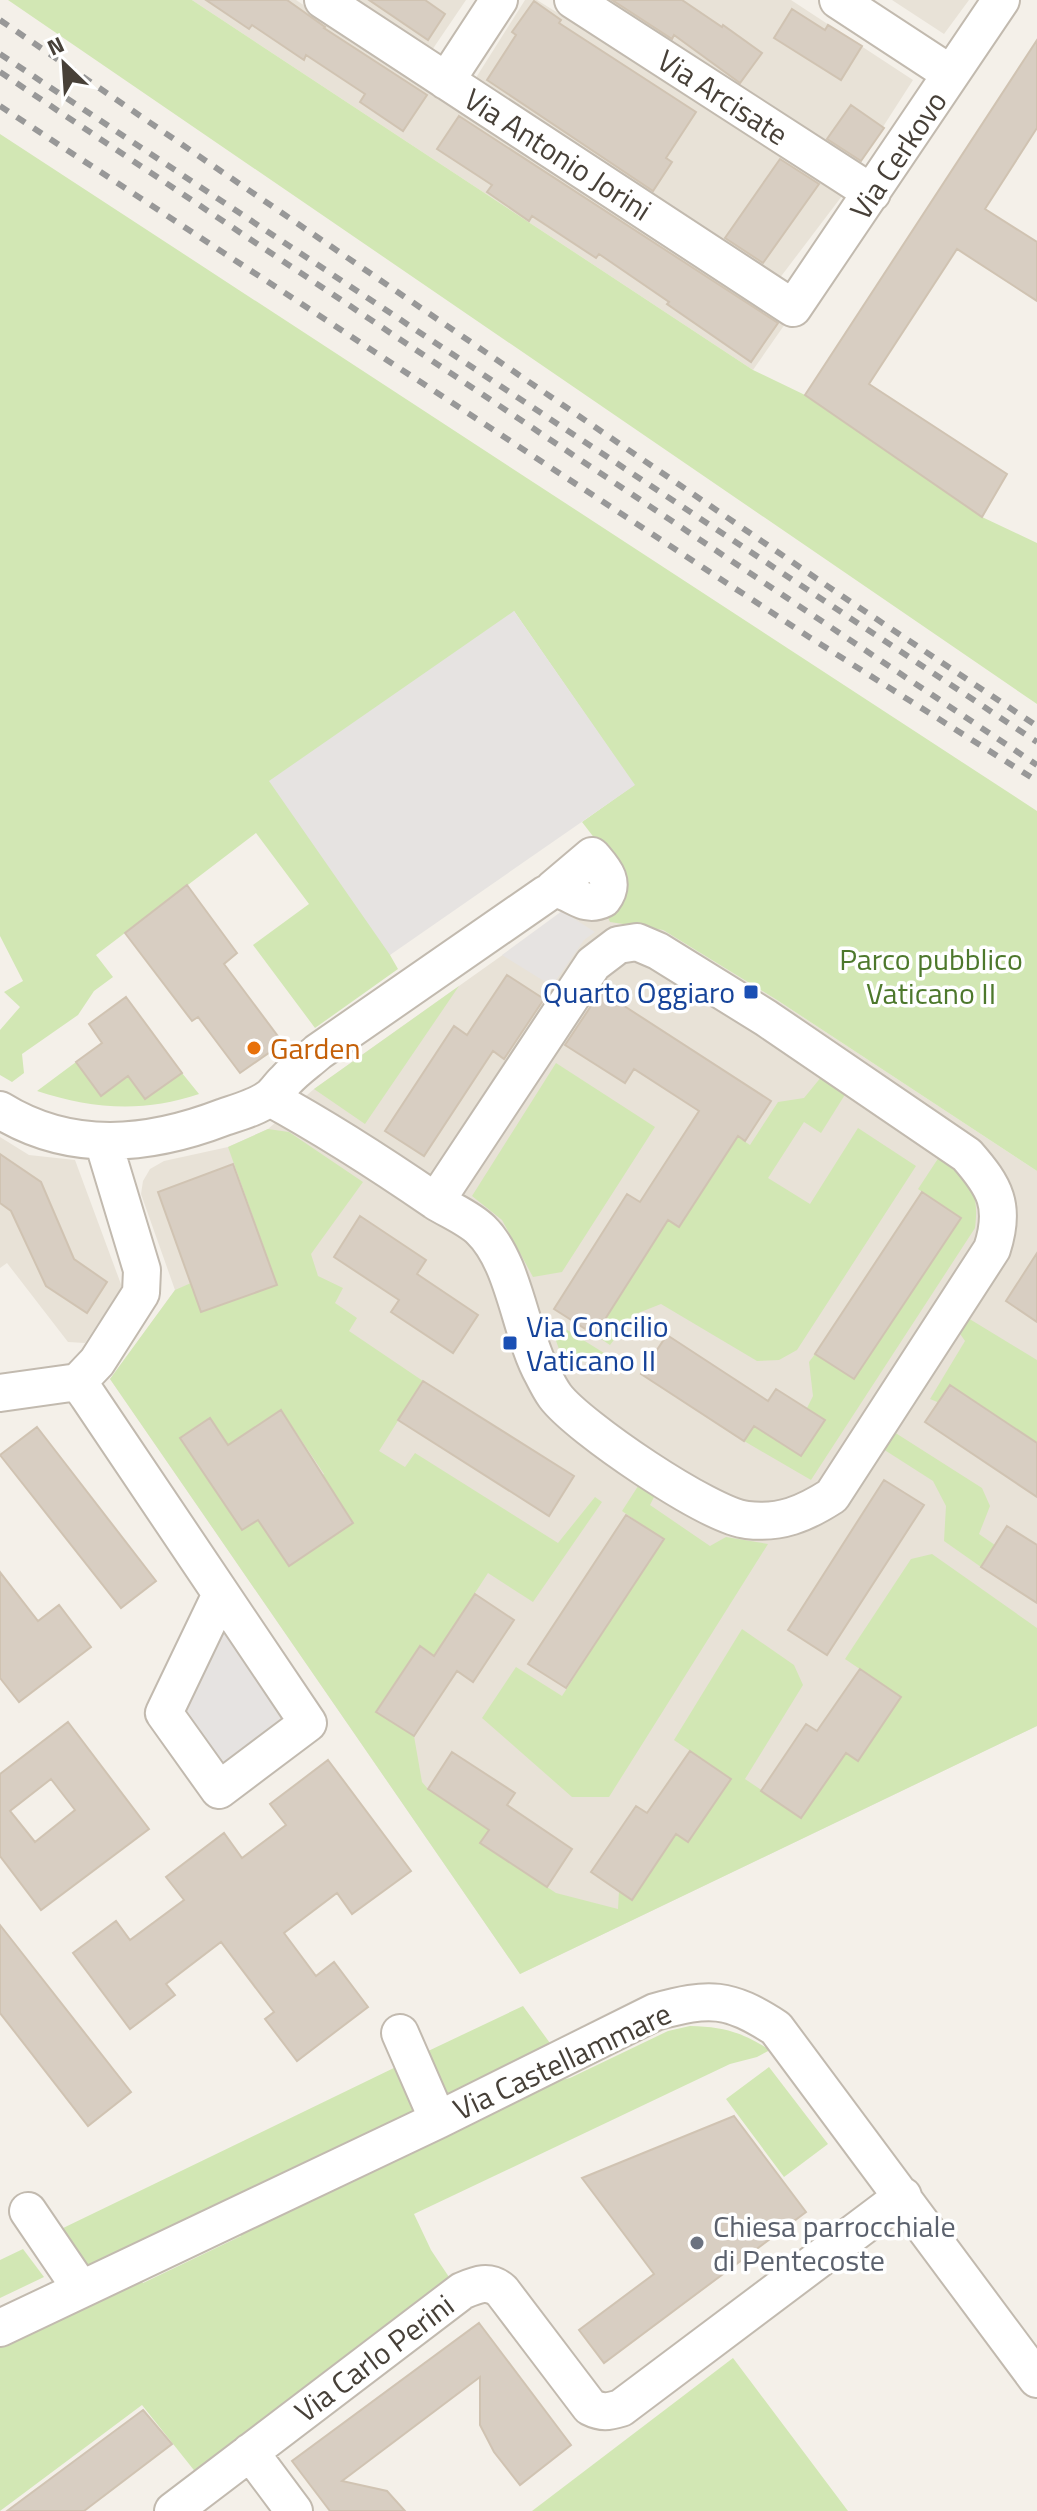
<svg xmlns="http://www.w3.org/2000/svg" width="1037" height="2511" font-family="'Titillium Web',sans-serif">
  <style>
    .residential { fill: #e8e2d7 }
    .green { fill: #d2e7b4; fill-rule: evenodd }
    .parking { fill: #e6e3e1 }
    .building { fill: #d8cec2; stroke: #d0c3b2; stroke-width: 2; fill-rule: evenodd }
    .lines { fill: none; stroke-linecap: round; stroke-linejoin: round }
    .minor-casing { stroke: #c2baaf; stroke-width: 40 }
    .minor { stroke: #fff; stroke-width: 36 }
    .rail { stroke: #989898; stroke-width: 6; stroke-dasharray: 10 10; stroke-linecap: butt }
    .transit-dot { fill: #1a4fb4; stroke: #fff; stroke-width: 3 }
    .food-dot { fill: #e8710a; stroke: #fff; stroke-width: 3 }
    .worship-dot { fill: #6b7280; stroke: #fff; stroke-width: 3 }
    .labels { text-anchor: middle; dominant-baseline: central; stroke-width: 7; stroke-linejoin: round; paint-order: stroke }
    .street-label { font-size: 30px; fill: #474038; stroke: #fff }
    .park-label { font-size: 30px; fill: #4d782c; stroke: #fff }
    .transit-label { font-size: 30px; fill: #164399; stroke: #fff; text-anchor: end }
    .food-label { font-size: 30px; fill: #c56008; stroke: #fff; text-anchor: start }
    .worship-label { font-size: 30px; fill: #5b616d; stroke: #fff; text-anchor: start }
  </style>
  <rect width="100%" height="100%" fill="#f4f0e9"/>
  <path class="residential" d="M192,0H296L785,324L753,370Z
    M350,0H466L430,53Z
    M525,0H537L845,192L776,283L472,84Z
    M593,0H791L913,80L854,172Z
    M892,0H969L944,34Z
    M573,905L663,930L777,1000L1037,1171V1726L520,1974L110,1379L175,1290L141,1194L143,1181L150,1169L164,1161L228,1147L268,1129L314,1089Z
    M0,1137L29,1155L75,1160L122,1287L85,1343L68,1342L7,1263L0,1268Z"/>
  <path class="green" d="M8,0H192L753,370L805,395L982,517L1037,543V704Z
    M0,134L1037,811V1171L777,1000L663,930L610,922L603,906L602,848L582,822L634,785L514,611L390,955L398,969L315,1028L253,945L309,904L256,833L96,955L113,977L94,991L78,1015L22,1054L24,1073L12,1082L0,1075V1030L20,1007L4,992L23,981L0,936Z
    M459,986L365,1124L314,1089Z
    M76,1062L101,1096L128,1076L145,1099L182,1073L199,1094C143,1113 92,1109 37,1091Z
    M556,1063L655,1127L562,1272L533,1277L502,1220L472,1196Z
    M822,1076L846,1093L821,1133L804,1122L768,1178L810,1204L858,1128L916,1166L797,1350L779,1360L757,1361L661,1304L633,1315L610,1345L595,1335L668,1220L679,1227L720,1164L732,1133L750,1145L778,1102L804,1098Z
    M268,1129L289,1132L363,1182L311,1254L318,1276L343,1288L335,1303L357,1318L349,1331L423,1381L379,1451L405,1467L415,1453L558,1543L595,1497L602,1502L533,1602L488,1573L434,1656L420,1647L377,1712L414,1736L422,1782L428,1789L489,1829L547,1887L556,1893L618,1909L619,1891L632,1899L676,1834L688,1842L731,1779L674,1740L742,1629L794,1665L803,1685L745,1779L802,1817L846,1753L858,1760L901,1697L845,1659L911,1559L932,1554L1037,1628V1726L520,1974L110,1379L175,1290L191,1283L202,1312L277,1284L228,1147ZM281,1410L324,1474L296,1494L335,1497L353,1523L289,1566L272,1540L274,1509L242,1530L180,1438L210,1418L241,1464L262,1450L250,1430Z
    M943,1151C968,1180 980,1188 975,1228L811,1480L744,1441L754,1426L802,1455L824,1420L807,1408L813,1396L809,1362L815,1354L854,1379L961,1218L918,1189Z
    M963,1315L1037,1360V1443L930,1399L965,1341L956,1328Z
    M548,1318L604,1353L566,1369Z
    M894,1432L982,1488L990,1506L979,1534L995,1545L981,1567L944,1541L946,1506L933,1481L883,1449Z
    M642,1480L657,1491L650,1505L710,1546L726,1537L768,1544L609,1797H572L482,1718L516,1667L562,1696L663,1539L622,1511Z
    M523,2006L555,2050L446,2102L424,2053Z
    M690,2026C725,2027 741,2032 770,2050L757,2057L730,2064L414,2214L431,2250L453,2283L201,2479L142,2405L0,2511V2343L138,2277L143,2283L241,2236L239,2229L536,2086L570,2078L668,2031Z
    M400,2065L418,2115L90,2271L59,2230Z
    M769,2067L828,2144L784,2177L726,2099Z
    M23,2249L44,2277L0,2298V2260Z
    M733,2358L848,2511H532Z"/>
  <path class="parking" d="M514,611L635,785L390,955L269,781Z
    M562,911L595,932L584,940L552,986L502,955Z
    M220,1622L289,1724L223,1774L177,1711Z"/>
  <path class="building" d="M206,0H287L325,27L324,28L427,95L403,131L360,102L365,94L306,55L304,60L252,25L249,29Z
    M369,0H425L445,14L428,40Z
    M612,0H682L722,27L723,25L762,53L740,83L674,35L672,39Z
    M534,1L561,20L559,23L696,112L666,158L672,162L653,191L487,80L516,35L512,32Z
    M792,9L825,30L828,25L862,46L841,80L774,38Z
    M1037,40V128L985,209L1037,242V301L957,249L869,384L1007,474L982,517L805,395Z
    M851,105L884,128L861,161L827,139Z
    M459,116L778,323L751,362L667,304L669,302L599,254L596,258L532,216L529,221L487,192L492,185L437,149Z
    M780,159L819,184L763,263L725,238Z
    M187,885L237,953L224,964L283,1043L240,1073L198,1017L192,1021L125,933Z
    M507,975L544,999L504,1059L493,1051L424,1156L385,1131L454,1026L467,1035Z
    M601,991L771,1101L745,1141L738,1136L679,1227L668,1220L595,1335L554,1309L627,1194L640,1202L699,1111L634,1069L625,1083L565,1045Z
    M126,997L182,1073L145,1099L128,1076L101,1096L76,1062L102,1043L89,1024Z
    M0,1154L41,1182L74,1259L107,1282L87,1313L46,1286L11,1211L0,1203Z
    M233,1164L277,1285L201,1312L158,1192Z
    M922,1192L961,1218L854,1379L815,1354Z
    M360,1216L426,1260L417,1274L478,1315L453,1353L391,1312L399,1300L334,1257Z
    M1037,1253V1322L1006,1301Z
    M667,1335L768,1401L776,1389L825,1420L801,1456L754,1426L744,1441L641,1374Z
    M423,1381L574,1476L549,1516L398,1420Z
    M950,1385L1037,1443V1497L925,1422Z
    M281,1410L353,1523L289,1566L258,1520L242,1530L180,1438L210,1418L228,1445Z
    M37,1427L156,1581L121,1608L0,1455Z
    M884,1480L924,1505L827,1655L788,1630Z
    M626,1515L664,1539L566,1688L528,1664Z
    M1007,1526L1037,1545V1603L981,1567Z
    M0,1572L38,1621L59,1605L91,1647L19,1702L0,1678Z
    M475,1594L514,1620L473,1682L457,1671L414,1736L376,1712L420,1646L434,1656Z
    M860,1669L901,1697L858,1761L846,1753L801,1818L761,1791L806,1724L817,1731Z
    M68,1722L149,1829L41,1910L0,1856V1774ZM51,1779L75,1810L35,1842L10,1811Z
    M690,1751L731,1779L688,1842L676,1834L632,1900L591,1872L636,1806L647,1813Z
    M452,1752L515,1793L507,1805L572,1849L547,1887L480,1843L489,1830L428,1789Z
    M328,1760L411,1871L352,1914L337,1893L284,1933L316,1976L334,1962L368,2007L297,2061L265,2019L274,2012L221,1942L166,1984L175,1995L130,2029L73,1953L116,1921L130,1940L184,1900L166,1877L224,1833L242,1858L286,1825L270,1804Z
    M0,1925L131,2092L88,2126L0,2013Z
    M734,2116L806,2212L604,2363L579,2330L654,2274L582,2178Z
    M479,2323L571,2445L520,2485L494,2452L480,2425V2377L342,2481L387,2491L405,2511H330L292,2461Z
    M143,2410L172,2444L84,2511H7Z"/>
  <g class="lines">
    <defs>
      <path id="minor" d="M323,0L793,308L1001,0
        M573,0L872,193
        M838,0L951,74
        M446,81L499,0
        M592,856C604,870 616,882 603,899C583,909 573,890 553,889Z
        M270,1098C327,1129 381,1164 435,1201C449,1210 469,1218 481,1230C515,1263 520,1334 543,1375C546,1381 550,1389 555,1396C578,1427 709,1516 747,1520C780,1524 804,1514 832,1496L992,1249C1006,1206 995,1187 967,1155L766,1018L658,951L637,942L618,945L593,964L436,1201
        M0,1110C71,1154 149,1146 224,1117C239,1112 257,1107 269,1098C276,1093 280,1085 286,1080C296,1069 308,1061 318,1052L546,894
        M78,1382L88,1396L308,1723L219,1790L164,1713L221,1594
        M78,1382L97,1362L141,1293L142,1270L103,1141
        M0,1393L78,1382
        M400,2033L438,2120
        M28,2211L81,2289
        M0,2328L438,2120L655,2012C710,1997 728,1997 776,2028L1037,2379
        M250,2452L294,2511
        M173,2511L462,2291C476,2285 489,2279 502,2291L590,2407C602,2413 608,2412 621,2408L903,2196"/>
    </defs>
    <use href="#minor" class="minor-casing"/>
    <use href="#minor" class="minor"/>
    <path class="rail" d="M0,20L842,596L1037,726
      M0,54L1037,742
      M0,72L1037,765
      M0,106L809,637L1037,781"/>
  </g>
  <g class="transit-dot">
    <rect x="743" y="984" width="16" height="16" rx="4"/>
    <rect x="502" y="1335" width="16" height="16" rx="4"/>
  </g>
  <circle class="food-dot" cx="254" cy="1048" r="8"/>
  <circle class="worship-dot" cx="697" cy="2243" r="8"/>
  <g class="labels">
    <g class="street-label">
      <text transform="translate(723 97) rotate(33)">Via Arcisate</text>
      <text transform="translate(558 154) rotate(33)">Via Antonio Jorini</text>
      <text transform="translate(898 155) rotate(-56)">Via Cerkovo</text>
      <text transform="translate(562 2061) rotate(-25)">Via Castellammare</text>
      <text transform="translate(374 2358) rotate(-37)">Via Carlo Perini</text>
    </g>
    <g class="park-label">
      <text x="931" y="959">Parco pubblico<tspan x="931" dy="34">Vaticano II</tspan></text>
    </g>
    <g class="transit-label">
      <text x="735" y="992">Quarto Oggiaro</text>
      <text x="526" y="1326" text-anchor="start">Via Concilio<tspan x="526" dy="34">Vaticano II</tspan></text>
    </g>
    <g class="food-label">
      <text x="270" y="1048">Garden</text>
    </g>
    <g class="worship-label">
      <text x="713" y="2226">Chiesa parrocchiale<tspan x="713" dy="34">di Pentecoste</tspan></text>
    </g>
  </g>
  <g transform="translate(64 64) rotate(335)" stroke="#ffffff" stroke-width="6" paint-order="stroke">
  <path d="M0-6L14 30L0 20L-14 30Z" fill="#474038"/>
  <text y="-12" font-size="22" font-weight="bold" text-anchor="middle" fill="#474038">N</text>
  </g>
</svg>
